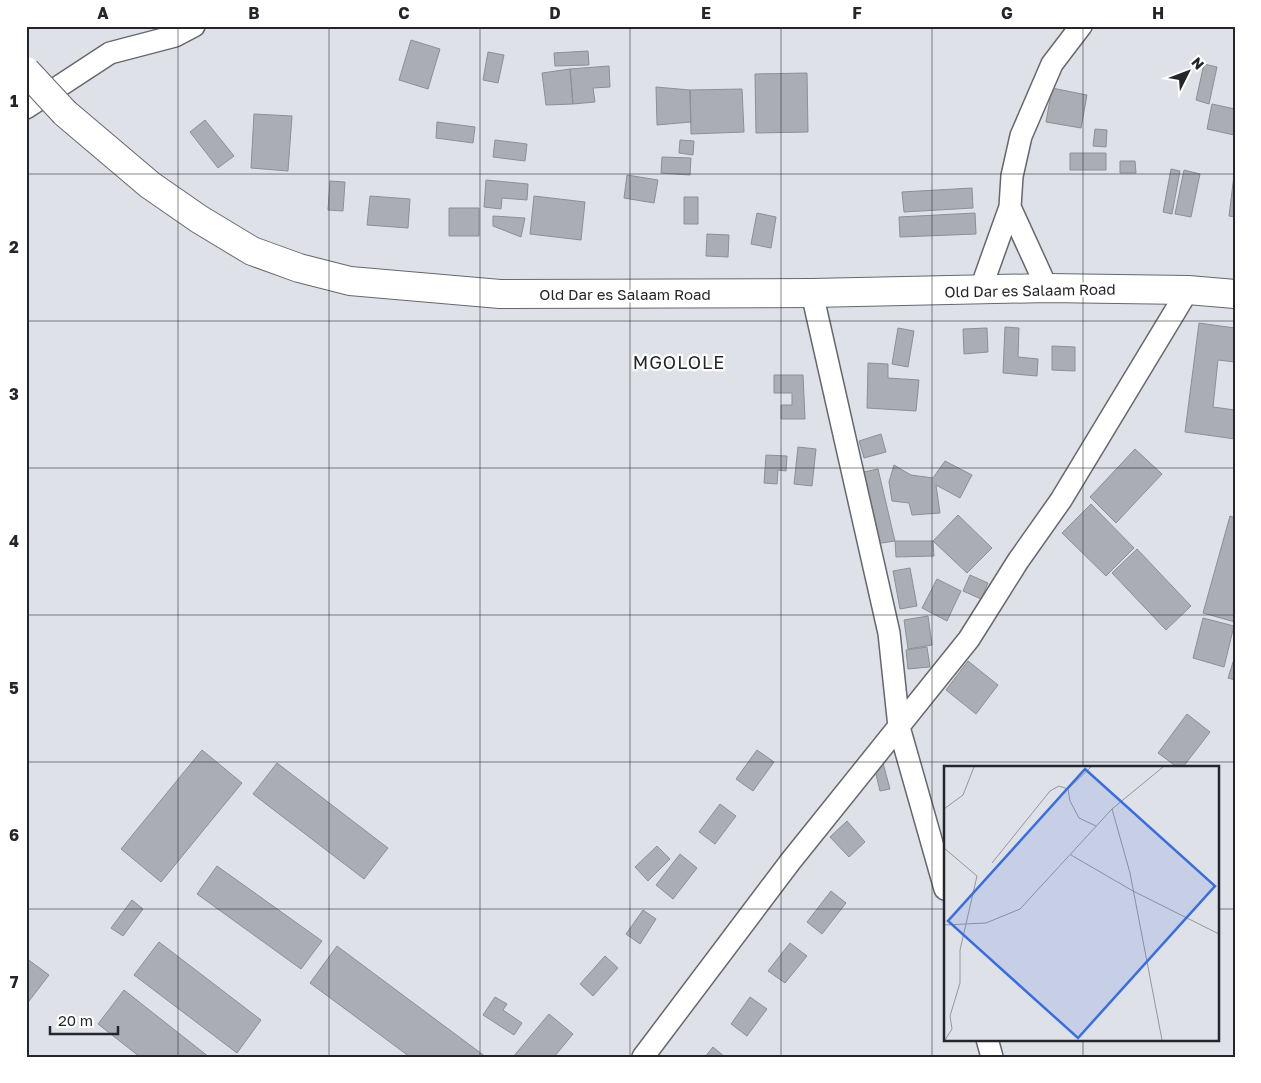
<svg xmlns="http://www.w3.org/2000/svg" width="1261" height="1083" font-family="'Golos Text',sans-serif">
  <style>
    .building { fill: #aaadb4; stroke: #8d8f96 }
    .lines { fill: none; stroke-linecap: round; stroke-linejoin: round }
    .street-casing { stroke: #65686e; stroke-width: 24 }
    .secondary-casing { stroke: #65686e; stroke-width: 30 }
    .street { stroke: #fff; stroke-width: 21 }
    .secondary { stroke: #fff; stroke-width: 28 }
    .secondary-bridge-casing { stroke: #65686e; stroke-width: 30; stroke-linecap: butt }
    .secondary-bridge { stroke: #fff; stroke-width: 28 }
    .grid { fill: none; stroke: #252629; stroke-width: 1; stroke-opacity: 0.55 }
    .labels { text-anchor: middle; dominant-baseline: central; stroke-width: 4.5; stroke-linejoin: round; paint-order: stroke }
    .street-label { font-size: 15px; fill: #252629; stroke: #fff }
    .quarter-label { font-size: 18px; letter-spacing: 1px; fill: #252629; stroke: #fff }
    .inset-road { fill: none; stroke: #94969c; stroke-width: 1 }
    .view { fill: #3a6ede; fill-opacity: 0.15; stroke: #3a6ede; stroke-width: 2.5 }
    .inset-edge { fill: none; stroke: #252629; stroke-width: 2.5 }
    .neatline { fill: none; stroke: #252629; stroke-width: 2 }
    .grid-label { font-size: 16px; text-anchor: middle; font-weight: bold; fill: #252629 }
  </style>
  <rect width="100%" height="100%" fill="#dee1e8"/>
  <path class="building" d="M411,40L440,49L428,89L399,80Z
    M588,51L589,65L555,66L554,53Z
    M488,52L504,55L498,83L483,80Z
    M1204,64L1217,67L1209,104L1196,100Z
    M609,66L610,87L593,88L595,102L573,104L570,69Z
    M570,69L573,104L546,105L542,73Z
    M807,73L808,132L756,133L755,74Z
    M656,87L690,90L691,122L657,125Z
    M1052,88L1087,95L1081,128L1046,122Z
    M742,89L744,132L691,134L690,90Z
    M1212,104L1235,109L1234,135L1207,129Z
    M254,114L292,116L288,171L251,168Z
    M205,120L234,156L218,168L190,132Z
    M437,122L475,127L473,143L436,138Z
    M1095,129L1107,130L1106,147L1093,146Z
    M495,140L527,144L525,161L493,157Z
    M680,140L694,141L693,155L679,153Z
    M1070,153H1106V170H1070Z
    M662,157L691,158L690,175L661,173Z
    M1120,161H1135L1136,173H1120Z
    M1171,169L1180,171L1172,214L1163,212Z
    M1184,170L1200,174L1191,217L1175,214Z
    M627,175L658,180L654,203L624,198Z
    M1234,175H1235V217L1229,216Z
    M486,180L528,184L527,200L502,198L501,209L484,207Z
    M330,181L345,182L343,211L328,210Z
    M972,188L973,208L904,212L902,192Z
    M370,196L410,199L408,228L367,225Z
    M534,196L585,202L581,240L530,234Z
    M684,197H698V224H684Z
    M449,208H479V236H449Z
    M757,213L776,217L771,248L751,244Z
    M975,213L976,234L900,237L899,217Z
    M493,216L525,218L521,237L493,226Z
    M707,234L729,235L728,257L706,256Z
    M1199,323L1235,328V362L1218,360L1213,407L1235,410V439L1185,432Z
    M1005,327L1019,328L1018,357L1038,359L1037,376L1003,373Z
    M898,328L914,331L908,367L892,364Z
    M987,328L988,352L964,354L963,329Z
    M1052,346L1075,347V371L1052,370Z
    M868,363L888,364V378L919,380L916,411L867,408Z
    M774,375H803L805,419H781V405H792V393H774Z
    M881,434L886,452L864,458L859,441Z
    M798,447L816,449L812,486L794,484Z
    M1135,449L1162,474L1116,523L1090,497Z
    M766,455L787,456L786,471L778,470L777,484L764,483Z
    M945,461L972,475L960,498L936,485L940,513L912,515L909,503L892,501L889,482L894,465L911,475L933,478Z
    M878,469L895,541L875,544L859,473Z
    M1091,504L1134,548L1106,576L1062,533Z
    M958,515L992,548L967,573L933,541Z
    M1230,516L1235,518V622L1203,613Z
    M895,541H933L934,556L896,557Z
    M1137,549L1191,606L1166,630L1112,573Z
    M910,568L917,606L900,609L893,571Z
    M970,575L988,583L981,599L963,591Z
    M937,579L961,591L947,621L922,608Z
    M928,616L932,645L908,649L904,620Z
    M1203,618L1234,626L1224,667L1193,658Z
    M927,647L930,667L908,669L906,650Z
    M1235,656V680L1228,678Z
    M968,661L998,685L976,714L946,690Z
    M1187,714L1210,732L1183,767H1177L1158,753Z
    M202,750L242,783L161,882L121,849Z
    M757,750L774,762L753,791L736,779Z
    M277,763L388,848L364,879L253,794Z
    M883,763L890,789L880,791L874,766Z
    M720,804L736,816L715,844L699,832Z
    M847,821L865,842L849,857L830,837Z
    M657,846L670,859L648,881L635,867Z
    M680,854L697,868L673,899L656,885Z
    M217,866L322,941L301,969L197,894Z
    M831,891L846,903L822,934L807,922Z
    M132,900L143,909L123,936L111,928Z
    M643,910L656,919L640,944L626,934Z
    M159,942L261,1020L237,1053L134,975Z
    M790,943L807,956L785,983L768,971Z
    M337,946L486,1057H410L310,983Z
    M605,956L618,968L593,996L580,984Z
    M26,958L49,975L26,1005Z
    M124,990L209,1057H140L98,1024Z
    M495,997L507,1004L503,1010L522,1023L514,1035L483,1015Z
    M750,997L767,1009L747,1036L731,1024Z
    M549,1014L573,1034L554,1057H513Z
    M713,1047L725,1057H705Z"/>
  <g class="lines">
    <defs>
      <path id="street" d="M26,108L110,53L175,36L194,26
        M1047,288L1010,207L1012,176L1021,136L1052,64L1081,26
        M980,291L1010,207
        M812,293L889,633L899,727L945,889
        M987,1039L992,1057
        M643,1057L790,862L969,639L1018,561L1061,500L1188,290"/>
      <path id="secondary" d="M65,113L150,185L199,219L252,251L299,268L350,281L500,294L812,293L1047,288L1188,290L1235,294"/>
    </defs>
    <use href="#street" class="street-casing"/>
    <use href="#secondary" class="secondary-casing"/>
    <use href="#street" class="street"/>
    <use href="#secondary" class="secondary"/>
    <defs>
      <path id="secondary-bridge" d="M26,71L65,113"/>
    </defs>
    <use href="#secondary-bridge" class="secondary-bridge-casing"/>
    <use href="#secondary-bridge" class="secondary-bridge"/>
  </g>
  <path class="grid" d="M178,26V1057M329,26V1057M480,26V1057M630,26V1057M781,26V1057M932,26V1057M1083,26V767M26,174H1235M26,321H1235M26,468H1235M26,615H1235M26,762H1235M26,909H945M1217,909H1235M1083,1039V1057"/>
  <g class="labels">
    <g class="street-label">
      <text transform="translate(1030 290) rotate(-1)">Old Dar es Salaam Road</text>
      <text x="625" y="294">Old Dar es Salaam Road</text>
    </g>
    <g class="quarter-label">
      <text x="679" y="362">MGOLOLE</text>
    </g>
  </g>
  <g transform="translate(944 766)">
    <rect width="275" height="275" fill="#dee1e8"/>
    <path class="inset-road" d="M124,23L126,35L135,52L152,60M124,23L147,1M0,43L19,29L30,1M168,43L186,107L218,274M0,82L33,110L16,184V217L6,250L8,263L1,274M127,89L189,125L275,168M48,97L106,25L115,20L124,23M0,159L42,157L76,143L168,43L219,1"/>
    <path class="view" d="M141,3L271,120L134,272L4,155Z"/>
    <rect width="275" height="275" class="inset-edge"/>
  </g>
  <rect width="1261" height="1083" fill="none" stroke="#ffffff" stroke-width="55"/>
  <g transform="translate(1188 72) rotate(48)" stroke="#ffffff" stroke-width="4" paint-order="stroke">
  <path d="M0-4L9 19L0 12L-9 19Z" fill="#252629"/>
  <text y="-8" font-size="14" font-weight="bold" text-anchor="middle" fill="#252629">N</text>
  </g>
  <path d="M50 1026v8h68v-8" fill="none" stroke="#252629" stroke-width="2.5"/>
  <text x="58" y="1026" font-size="15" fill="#252629" stroke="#ffffff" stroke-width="4" paint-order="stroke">20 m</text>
  <rect x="28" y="28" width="1206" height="1028" class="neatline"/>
  <g class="grid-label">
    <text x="103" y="19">A</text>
    <text x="254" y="19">B</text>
    <text x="404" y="19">C</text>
    <text x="555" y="19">D</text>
    <text x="706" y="19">E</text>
    <text x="857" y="19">F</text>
    <text x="1007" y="19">G</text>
    <text x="1158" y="19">H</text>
    <text x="14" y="107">1</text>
    <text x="14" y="253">2</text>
    <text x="14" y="400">3</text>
    <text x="14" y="547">4</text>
    <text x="14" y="694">5</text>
    <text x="14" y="841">6</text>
    <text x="14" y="988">7</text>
  </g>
</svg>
